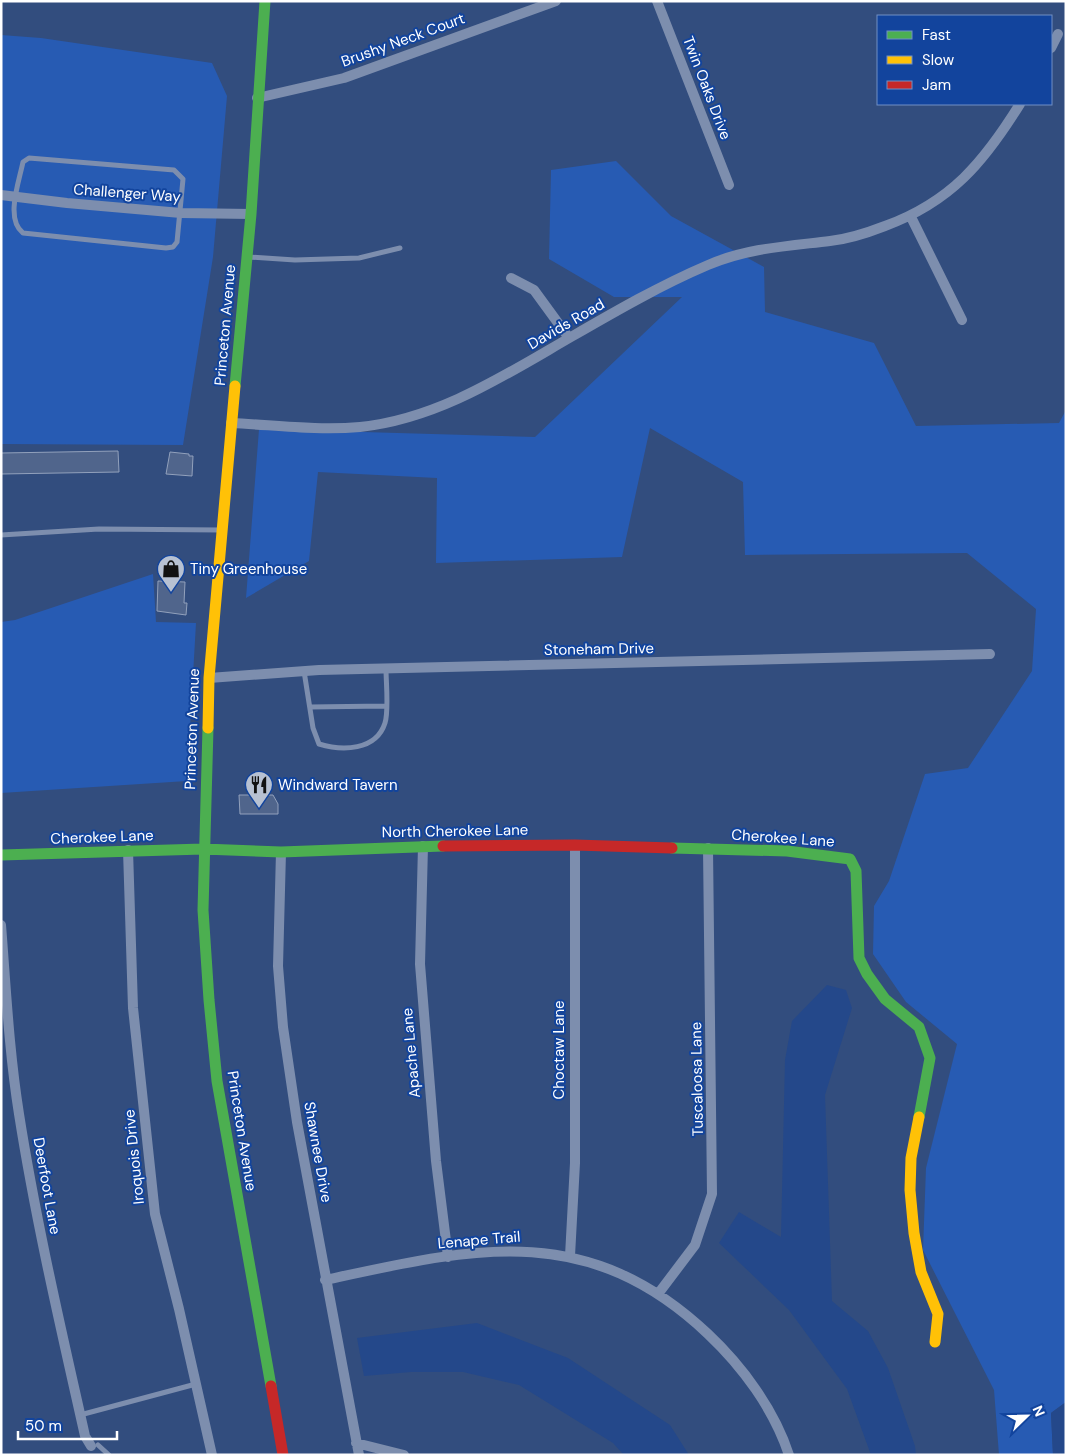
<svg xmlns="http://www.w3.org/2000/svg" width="1067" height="1456" font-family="'DM Sans',sans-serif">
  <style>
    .green { fill: #275bb3 }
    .water { fill: #24488a }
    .building { fill: #50658c; stroke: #92a1bc }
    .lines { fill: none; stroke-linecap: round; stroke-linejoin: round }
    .lane { stroke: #7d8eae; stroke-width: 5 }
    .street { stroke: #7d8eae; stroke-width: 10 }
    .fast { stroke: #4caf50; stroke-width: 11 }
    .slow { stroke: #ffc107; stroke-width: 11 }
    .jam { stroke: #c62828; stroke-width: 11 }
    .labels { text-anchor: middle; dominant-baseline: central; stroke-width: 4; stroke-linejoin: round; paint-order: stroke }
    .street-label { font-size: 15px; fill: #fff; stroke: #12449d }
    .poi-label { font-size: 15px; fill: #fff; stroke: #12449d; text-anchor: start }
  </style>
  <rect width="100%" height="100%" fill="#324d7e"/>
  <path class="green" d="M1,35L41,38L212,63L227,96L213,257L183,445L1,444Z
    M616,161L671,216L764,267L765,312L874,343L916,426L1059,423L1066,410V1402L1051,1413L1053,1455H999L994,1390L923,1250L926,1168L957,1044L906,1002L873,954L874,906L889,881L925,774L968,768L1032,671L1036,609L967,553L745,555L743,482L650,428L622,557L436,563L437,478L318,472L309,561L246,598L259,429L535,437L682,297H614L549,259L551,170Z
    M153,574L156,622L196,623L187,781L1,793V622L15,620Z"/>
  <path class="water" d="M827,985L846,990L852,1008L825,1095L832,1301L868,1331L888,1368L915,1446L916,1455H871L847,1389L789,1310L719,1243L739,1212L781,1237L785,1060L792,1021Z
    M477,1323L568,1358L670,1425L689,1455H624L613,1443L519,1385L463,1372H411L364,1376L357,1338Z
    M1066,1402V1455H1053L1051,1413Z"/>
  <path class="building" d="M118,451L119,472L1,474V453Z
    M170,452L189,454V456H193L192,476L166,474Z
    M158,581L185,582L184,603H187L186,615L157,611Z
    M239,795H273L278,804V814H240Z"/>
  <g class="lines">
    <path class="lane" d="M29,158L174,170L183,179L177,242L173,247L166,248L23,233C5,219 19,182 23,162Z
      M249,257L295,260L359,258L400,248
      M1,535L99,529L221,530
      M304,671L313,728L319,744C342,751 376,751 385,723C389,710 386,683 386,669
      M310,707L385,706
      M80,1415L196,1384
      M98,1445L109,1455"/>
    <path class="street" d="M657,1L729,185
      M1051,48L1058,34
      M257,98L344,78L556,1
      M1,195L67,203L181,213L251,214
      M911,217L962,320
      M511,278L534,290L569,338
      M231,423C274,425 318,431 360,427C438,419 505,375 571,337C616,311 661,285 708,265C747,248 789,246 830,241C849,239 867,233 885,226C951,202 984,162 1020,104
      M209,678L319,670L990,654
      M423,846L420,964L436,1161L448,1257
      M128,850L133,1008L155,1214L179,1309L212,1455
      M281,852L278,966L283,1027L297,1122L359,1455
      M1,925C6,988 9,1051 19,1114C36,1222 61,1329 85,1436L91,1446
      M570,1256L575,1163V845
      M325,1280C473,1248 586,1219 708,1334C742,1366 774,1409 789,1455
      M658,1294L695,1245L712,1194L708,848
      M356,1443L404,1455"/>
    <path class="fast" d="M235,386L251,214L265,1
      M208,728L203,910L209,1000L217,1081L271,1386
      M672,848L787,851L850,859L856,871L859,958L867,974L885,999L919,1027L930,1058L919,1117
      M1,855L203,849L281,852L443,846"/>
    <path class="slow" d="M208,728L209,678L235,386
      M919,1117L911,1158L910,1190L914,1233L921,1272L938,1314L935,1342"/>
    <path class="jam" d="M443,846L575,845L672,848
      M271,1386L283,1455"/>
  </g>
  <defs>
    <symbol id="shop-pin" viewBox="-11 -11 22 30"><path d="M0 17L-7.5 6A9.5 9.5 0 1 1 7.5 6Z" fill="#b7c1d2" stroke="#12449d"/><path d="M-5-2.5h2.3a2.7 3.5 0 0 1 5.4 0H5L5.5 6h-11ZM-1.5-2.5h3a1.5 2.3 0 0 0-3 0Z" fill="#111"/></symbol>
    <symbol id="restaurant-pin" viewBox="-11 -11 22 30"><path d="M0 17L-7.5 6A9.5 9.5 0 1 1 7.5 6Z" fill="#b7c1d2" stroke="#12449d"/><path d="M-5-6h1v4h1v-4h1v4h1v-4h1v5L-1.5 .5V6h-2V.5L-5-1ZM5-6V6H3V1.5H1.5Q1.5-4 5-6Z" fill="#111"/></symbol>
  </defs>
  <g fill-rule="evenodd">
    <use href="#shop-pin" x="155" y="553" width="32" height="43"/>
    <use href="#restaurant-pin" x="243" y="769" width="32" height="43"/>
  </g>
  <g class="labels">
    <g class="street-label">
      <text transform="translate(403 40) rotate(-20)">Brushy Neck Court</text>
      <text transform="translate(707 88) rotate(69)">Twin Oaks Drive</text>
      <text transform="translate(127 193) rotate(4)">Challenger Way</text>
      <text transform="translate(566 324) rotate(-30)">Davids Road</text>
      <text transform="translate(225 325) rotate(-85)">Princeton Avenue</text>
      <text transform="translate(599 649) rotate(-1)">Stoneham Drive</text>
      <text transform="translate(192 729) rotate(-88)">Princeton Avenue</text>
      <text transform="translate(455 831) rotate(-1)">North Cherokee Lane</text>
      <text transform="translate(102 837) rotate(-2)">Cherokee Lane</text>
      <text transform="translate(783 838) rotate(4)">Cherokee Lane</text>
      <text transform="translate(559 1050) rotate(-90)">Choctaw Lane</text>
      <text transform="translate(411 1053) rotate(-95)">Apache Lane</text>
      <text transform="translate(697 1079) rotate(-91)">Tuscaloosa Lane</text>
      <text transform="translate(242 1131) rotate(81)">Princeton Avenue</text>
      <text transform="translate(318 1152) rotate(80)">Shawnee Drive</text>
      <text transform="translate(134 1157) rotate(-96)">Iroquois Drive</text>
      <text transform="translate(47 1186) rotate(80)">Deerfoot Lane</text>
      <text transform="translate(479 1240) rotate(-5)">Lenape Trail</text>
    </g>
    <g class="poi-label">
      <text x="190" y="569">Tiny Greenhouse</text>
      <text x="278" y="785">Windward Tavern</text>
    </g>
  </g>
  <rect width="1067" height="1456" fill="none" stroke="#ffffff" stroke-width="5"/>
  <rect x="877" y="15" width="175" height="90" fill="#12449d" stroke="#718fc4"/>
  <rect x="887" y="31" width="25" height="8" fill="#4caf50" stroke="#718fc4"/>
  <text x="922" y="40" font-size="15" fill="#ffffff">Fast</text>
  <rect x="887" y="56" width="25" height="8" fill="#ffc107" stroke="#718fc4"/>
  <text x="922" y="65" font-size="15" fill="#ffffff">Slow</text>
  <rect x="887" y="81" width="25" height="8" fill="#c62828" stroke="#718fc4"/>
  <text x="922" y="90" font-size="15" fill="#ffffff">Jam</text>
  <g transform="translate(1027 1416) rotate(67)" stroke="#12449d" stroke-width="4" paint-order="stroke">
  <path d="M0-4L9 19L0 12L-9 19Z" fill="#ffffff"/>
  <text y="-8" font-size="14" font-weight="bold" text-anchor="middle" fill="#ffffff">N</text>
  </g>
  <path d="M18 1431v8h99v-8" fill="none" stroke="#ffffff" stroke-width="2.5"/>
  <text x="25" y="1431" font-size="15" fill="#ffffff" stroke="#12449d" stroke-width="4" paint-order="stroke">50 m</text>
</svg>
